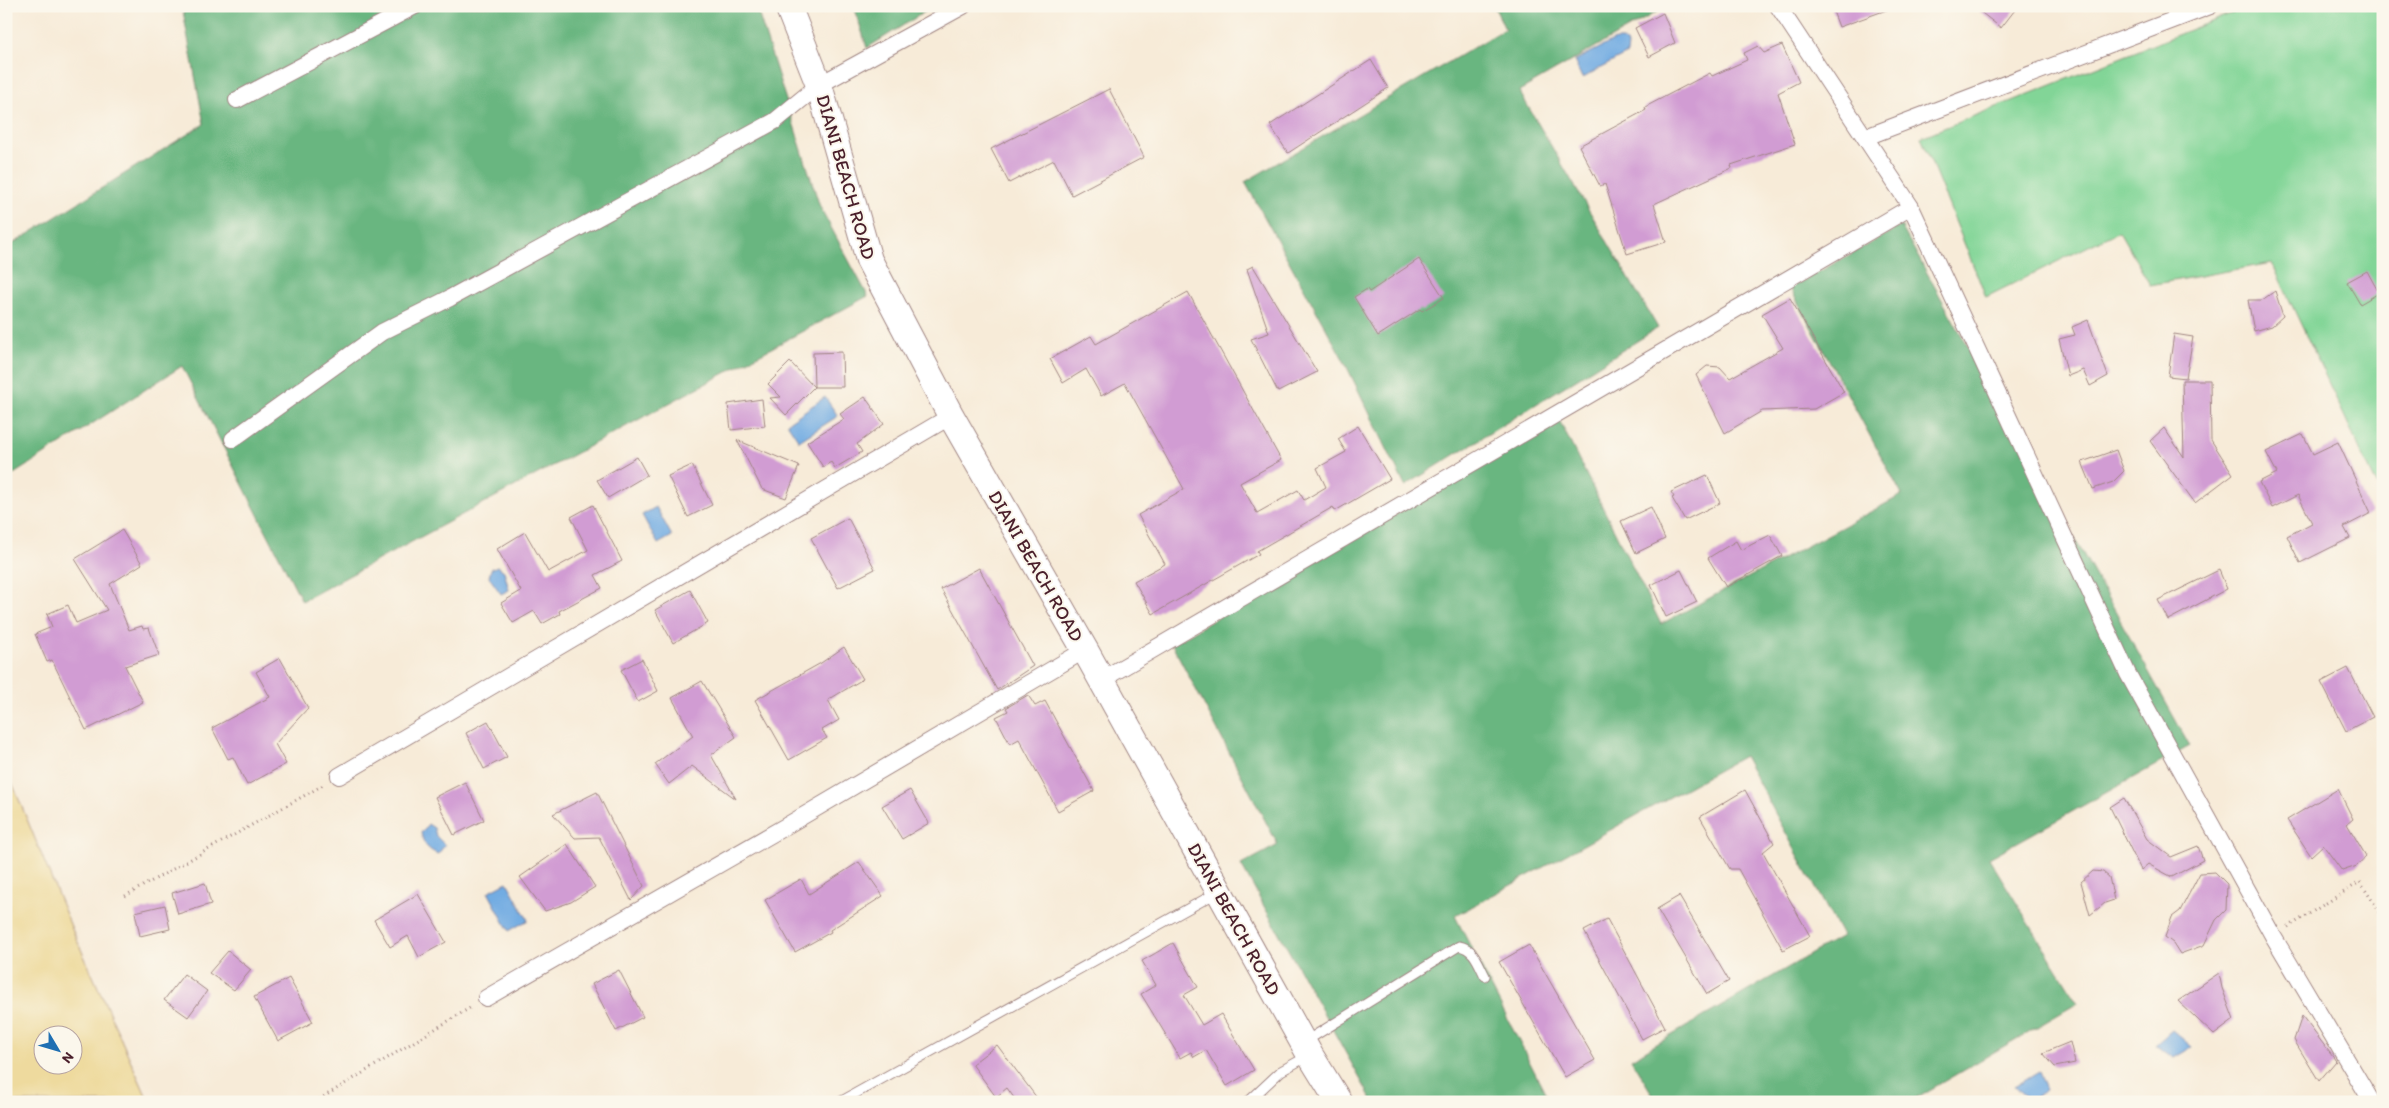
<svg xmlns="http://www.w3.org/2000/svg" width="2389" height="1108" font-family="Itim,sans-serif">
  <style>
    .green { fill: #82d597; stroke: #667a61 }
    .forest { fill: #69b680; stroke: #5a6a56 }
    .sand { fill: #eeda9e; stroke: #9c7c64; fill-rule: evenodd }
    .water { fill: #72ace2; stroke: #5e6686 }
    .building { fill: #d19cd3 }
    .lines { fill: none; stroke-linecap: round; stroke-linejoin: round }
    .service-casing { stroke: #a08582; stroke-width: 11 }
    .minor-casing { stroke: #a08582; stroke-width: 18 }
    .primary-casing { stroke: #a08582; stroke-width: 28 }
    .path { stroke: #a08582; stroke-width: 3; stroke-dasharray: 1 4; stroke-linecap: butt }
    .service { stroke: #fff; stroke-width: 9 }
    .minor { stroke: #fff; stroke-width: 16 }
    .primary { stroke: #fff; stroke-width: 26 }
    .labels { text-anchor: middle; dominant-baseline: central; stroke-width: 4; stroke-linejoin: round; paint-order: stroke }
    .street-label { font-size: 19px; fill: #4a1f2b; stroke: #fbf7ec }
  </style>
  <rect width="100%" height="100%" fill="#fbf7ec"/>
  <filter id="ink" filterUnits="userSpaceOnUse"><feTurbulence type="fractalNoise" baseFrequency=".02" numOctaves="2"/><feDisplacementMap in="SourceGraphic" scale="10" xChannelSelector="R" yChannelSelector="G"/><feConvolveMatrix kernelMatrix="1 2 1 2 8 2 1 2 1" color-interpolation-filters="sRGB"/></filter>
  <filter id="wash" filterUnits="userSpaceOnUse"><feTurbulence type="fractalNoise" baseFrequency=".0096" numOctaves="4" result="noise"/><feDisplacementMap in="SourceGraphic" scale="20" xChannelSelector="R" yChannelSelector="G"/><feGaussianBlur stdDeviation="1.12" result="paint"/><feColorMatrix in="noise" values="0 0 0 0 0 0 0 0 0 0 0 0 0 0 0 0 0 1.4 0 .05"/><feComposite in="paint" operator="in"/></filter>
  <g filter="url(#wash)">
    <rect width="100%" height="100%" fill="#f7ebd8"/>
    <path class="green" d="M2250,6H2383V498L2272,263L2150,285L2119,231L1986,297L1921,137Z"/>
    <path class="forest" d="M182,6H756L820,207L868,296L302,601L182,366L6,479V248L204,124Z
      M854,6H934L867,48Z
      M1494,6H1667L1519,91L1658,328L1405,486L1343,359L1245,182L1505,29Z
      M1901,226L2190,746L1989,858L2078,1003L1914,1099V1102H1657L1631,1059L1842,936L1744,756L1455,916L1550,1102H1373L1241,865L1278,845L1172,644L1559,420L1661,624L1902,495L1790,288Z"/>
    <path class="sand" d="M6,768L72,929L149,1102H12L6,1088ZM42,1036H72V1066H42Z"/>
    <path class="water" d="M1615,40H1622L1628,45L1627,54L1582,78L1574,61Z
      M825,397L838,416L799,441L787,423Z
      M656,507L672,536L658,544L642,515Z
      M497,566L504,571L509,590L501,594L489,577L491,569Z
      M428,824L434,828L436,836L445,845L438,854C428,850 423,844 421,833Z
      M507,882L528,920L509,931L488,892Z
      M2172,1030L2192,1047L2174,1058L2155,1045Z
      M2039,1072L2046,1090L2030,1100L2014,1087Z"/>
    <g id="blocks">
      <path class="building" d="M1831,6H1891L1892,8L1839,27Z
        M1973,6H2018L2001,28Z
        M1663,13L1675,43L1649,57L1635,28Z
        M1782,45L1799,82L1778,93L1795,144L1731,165L1732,168L1654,204L1666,242L1627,254L1605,184L1600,186L1579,146L1646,110L1645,107L1710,73L1712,76L1747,60L1744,53L1758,46L1764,53Z
        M1371,60L1388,88L1288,153L1270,125Z
        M1109,89L1144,157L1072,195L1054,160L1009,183L991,149Z
        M1419,259L1444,298L1422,311L1420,309L1378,336L1354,297L1367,289L1369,292Z
        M1253,266L1317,372L1278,392L1251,339L1269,333L1247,269Z
        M2367,271L2379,293L2360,304L2347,282Z
        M2275,291L2283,316L2272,326L2254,331L2248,300H2262Z
        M1188,292L1281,460L1240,483L1257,513L1298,490L1304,500L1326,487L1317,468L1346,452L1338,439L1358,426L1390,479L1335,511L1333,507L1257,551L1259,554L1153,614L1134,581L1165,564L1138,515L1184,489L1125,383L1101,396L1086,369L1063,383L1050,359L1091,336L1096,344Z
        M1790,298L1844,392L1814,409L1762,411L1725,433L1696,375L1707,366L1720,367L1730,378L1783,348L1762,314Z
        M2088,320L2108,376L2090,386L2083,370L2068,376L2059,339L2075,335L2072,327Z
        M2174,334L2193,337L2186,378L2168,376Z
        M842,352L843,387H814L813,353Z
        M790,362L814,387L786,415L770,398L781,397L768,384Z
        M2182,380H2210L2211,440L2233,474L2195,503L2150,441L2164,428L2184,457Z
        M865,397L884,424L857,444L862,452L835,468L831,462L823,467L807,442L844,419L840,414Z
        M762,399L765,426L731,430L728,404Z
        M2303,434L2313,454L2338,442L2371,513L2344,527L2350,538L2300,563L2287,536L2312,523L2298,495L2272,508L2259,482L2277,473L2266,452Z
        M737,440L799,466L786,498L762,489Z
        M2116,450L2124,471L2113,482L2093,489L2082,462Z
        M637,457L647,475L608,498L597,480Z
        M692,465L712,505L688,517L668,476Z
        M1707,475L1720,503L1685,520L1672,498L1674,497L1671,492Z
        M593,505L622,561L595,575L602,588L559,611L560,614L542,624L534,611L513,623L501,603L521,591L497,549L525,532L548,572L588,550L571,517Z
        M1651,507L1665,539L1636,553L1621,521Z
        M848,518L875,569L838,588L811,538Z
        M122,530L142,564L110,584L129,630L142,626L143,629L149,628L159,655L125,666L143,702L86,730L52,660L47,662L35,634L52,627L47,614L68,605L76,623L107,610L75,559Z
        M1770,535L1782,556L1726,587L1708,558L1736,541L1741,550Z
        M979,568L1033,666L997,690L941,589Z
        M1681,570L1697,602L1666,617L1651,585Z
        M2219,570L2227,589L2168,620L2158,600Z
        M690,590L708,623L673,643L655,610Z
        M844,647L863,679L828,700L839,720L822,730L827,738L789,760L755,700L821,663Z
        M280,658L308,708L275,744L286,764L247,785L233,757L228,759L212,728L270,697L256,672Z
        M642,659L658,691L638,702L621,670Z
        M2348,668L2373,717L2346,731L2321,682Z
        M702,681L736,737L711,755L736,799L692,766L669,784L655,764L693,736L672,698Z
        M1028,695L1035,706L1045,701L1094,791L1058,811L1019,739L1010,744L996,717L1008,711L1006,708Z
        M488,721L507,757L484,769L466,733Z
        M465,782L484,820L454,835L435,797Z
        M2338,789L2353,819L2347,824L2366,856L2357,866L2342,871L2323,845L2311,856L2287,820Z
        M910,790L929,823L902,839L882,806Z
        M1745,790L1774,843L1763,852L1810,936L1783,950L1738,869H1730L1700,817Z
        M597,792L644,886L631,900L599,837L575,838L553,814Z
        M2124,798L2147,839L2171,857L2198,846L2203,860L2172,877L2148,864L2141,870L2110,807Z
        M567,844L595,887L571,902L545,911L520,877Z
        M859,862L883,896L830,930L831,932L795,952L765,900L801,879L809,894Z
        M2093,871L2103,872L2109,877L2114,900L2105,903L2090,915L2081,882Z
        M2215,872L2227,884L2226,910L2216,920L2204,945L2180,954L2173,943L2165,937L2172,917L2180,911L2200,873Z
        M205,883L211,904L178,914L172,893Z
        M418,894L446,942L419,957L408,936L390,947L374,920Z
        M1679,896L1729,981L1707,994L1657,909Z
        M165,905L170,929L140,936L135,912Z
        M1607,919L1665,1027L1642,1039L1584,931Z
        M1173,943L1198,987L1184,995L1202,1025L1221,1014L1254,1070L1227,1086L1206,1050L1194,1057L1191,1052L1180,1058L1141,994L1156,985L1142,961Z
        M1529,945L1595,1060L1565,1077L1499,962Z
        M228,951L251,970L234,990L209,973Z
        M619,970L643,1017L616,1031L592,984Z
        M2219,973L2222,988L2234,1020L2214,1035L2178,1001Z
        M184,974L207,991L188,1017L164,1000Z
        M289,978L313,1022L278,1041L254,997Z
        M2302,1016L2336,1061L2319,1081L2294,1040Z
        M2070,1042L2075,1063L2055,1067L2043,1053Z
        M997,1045L1040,1102H1017L1007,1088L996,1097L972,1064Z"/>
    </g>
  </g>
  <g filter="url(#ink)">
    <use href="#blocks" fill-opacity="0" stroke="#a08582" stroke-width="1"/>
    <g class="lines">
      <defs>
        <path id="service" d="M1306,1041L1459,946C1475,949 1478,963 1485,976
          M840,1102L1218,892
          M1248,1102L1281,1071L1308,1056"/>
        <path id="minor" d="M1778,6L1911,207L2128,674L2273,936L2372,1102
          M237,100L415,6
          M1866,137L2210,6
          M233,439L382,332L450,298L775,121L819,85L963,6
          M1101,680L1911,207
          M339,776L951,416
          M486,998L786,826L1085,650"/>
        <path id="primary" d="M788,6L819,85L869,260L951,416L1085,650L1310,1055L1339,1102"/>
      </defs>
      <use href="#service" class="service-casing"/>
      <use href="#minor" class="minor-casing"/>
      <use href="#primary" class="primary-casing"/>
      <path class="path" d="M125,896L325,784
        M2288,927L2360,882L2383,917
        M315,1102L473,1006"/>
      <use href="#service" class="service"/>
      <use href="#minor" class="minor"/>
      <use href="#primary" class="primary"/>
    </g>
  </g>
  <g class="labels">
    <g class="street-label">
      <text transform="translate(846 177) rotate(74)">DIANI BEACH ROAD</text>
      <text transform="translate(1036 566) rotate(60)">DIANI BEACH ROAD</text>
      <text transform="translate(1234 919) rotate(61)">DIANI BEACH ROAD</text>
    </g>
  </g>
  <rect width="2389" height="1108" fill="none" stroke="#fbf7ec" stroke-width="25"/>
  <g transform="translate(58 1050) rotate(128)"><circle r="24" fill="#fbf7ec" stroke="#b4a19f"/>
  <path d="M0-4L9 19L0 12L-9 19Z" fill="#1f6fb2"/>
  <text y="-8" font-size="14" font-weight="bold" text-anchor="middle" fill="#4a1f2b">N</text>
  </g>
</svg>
